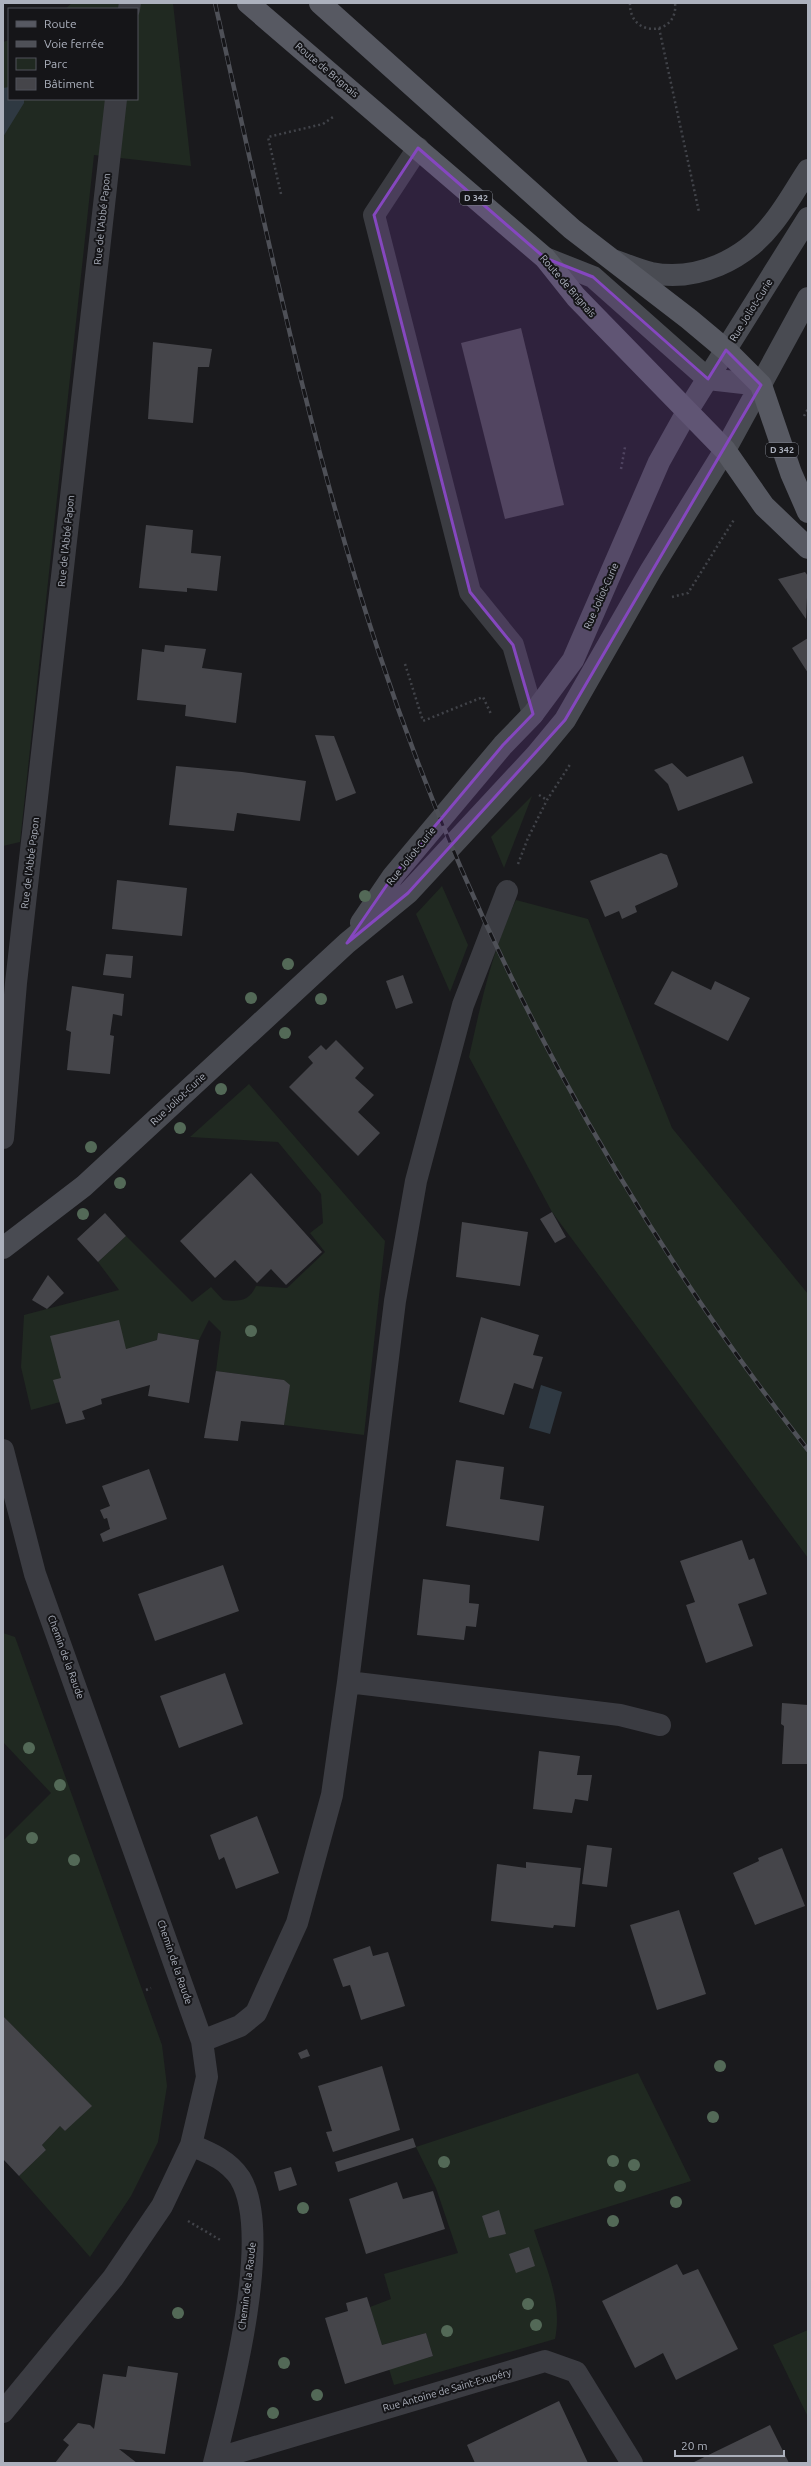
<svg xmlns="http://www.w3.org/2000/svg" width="811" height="2466" font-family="Ubuntu,sans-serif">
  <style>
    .green { fill: #202921 }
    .water { fill: #2f3942 }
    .building { fill: #45454a }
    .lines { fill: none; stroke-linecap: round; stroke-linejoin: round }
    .path { stroke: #414349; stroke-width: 2.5; stroke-dasharray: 2 3; stroke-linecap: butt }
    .street { stroke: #3b3c42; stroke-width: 22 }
    .secondary { stroke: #494b52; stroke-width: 22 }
    .primary { stroke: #575962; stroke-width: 22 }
    .rail-casing { stroke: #4e5057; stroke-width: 4.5 }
    .rail { stroke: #151518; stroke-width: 3; stroke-dasharray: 9; stroke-linecap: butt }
    .tree { fill: #536957 }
    .marked { fill: #8547bf; fill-opacity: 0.2; stroke: #8547bf; stroke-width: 3; stroke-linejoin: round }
    .labels { text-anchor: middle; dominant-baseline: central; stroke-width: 4; stroke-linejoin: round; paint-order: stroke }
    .shield { fill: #151518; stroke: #7f828c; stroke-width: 1 }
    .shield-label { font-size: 9px; font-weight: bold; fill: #acb1bd }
    .street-label { font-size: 10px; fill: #acb1bd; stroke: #151518 }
  </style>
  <rect width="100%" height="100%" fill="#1a1a1d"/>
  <path class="green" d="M72,3H173L191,166L94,155L20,842L3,846V42L9,40V99H137V9H65Z
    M532,796L504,868L491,837Z
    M442,886L468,945L450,992L416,914Z
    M516,900L588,919L672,1128L808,1294V1558L552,1212L469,1057C481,1003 492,950 516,900Z
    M249,1084L385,1241L364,1435L284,1425L289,1385L284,1380L216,1371L221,1332L209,1320L199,1340L158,1333L157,1340L126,1349L61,1378L60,1402L31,1410L21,1367L24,1315L119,1290L98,1262L126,1236L192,1302L211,1287L223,1300C240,1302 249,1301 256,1286L287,1288L325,1252L310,1233L323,1223L321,1194L278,1142L190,1137Z
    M3,1633L15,1637L162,2045L167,2086L158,2142L131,2196L90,2257L19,2176L46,2150L42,2145L60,2126L65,2131L91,2106L3,2016V1841L51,1793L3,1742Z
    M638,2073L691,2181L534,2230C545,2265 563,2302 555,2339L394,2385L389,2369L433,2356L426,2333L382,2345L370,2307L391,2299L384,2274L458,2253L436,2188L416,2147Z
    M808,2330V2417L773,2345Z"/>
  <path class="water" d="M9,87V99H24V103L3,137V88Z
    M541,1385L562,1392L550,1434L529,1428Z"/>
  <path class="building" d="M521,328L564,505L505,519L461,343Z
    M153,342L212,349L209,367H198L193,423L148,419Z
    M146,525L193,530L191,553L221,556L217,591L187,588V592L139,588Z
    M805,572L808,576L806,619L778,579Z
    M808,638V673L792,648Z
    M165,645L206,649L202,668L242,673L236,723L185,716L186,705L137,700L142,649L164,652Z
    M315,735L334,736L356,793L336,801Z
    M743,756L753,783L678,811L668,784L654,770L672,763L687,777Z
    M176,766L242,772L306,781L300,821L237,813L234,831L169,825Z
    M661,853L667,855L678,884L677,887L635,906L637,912L622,919L619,911L605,917L590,881Z
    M117,880L187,888L182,936L112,929Z
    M106,954L133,956L131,978L103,975Z
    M672,971L711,990L715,981L750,998L728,1041L654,1004Z
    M403,975L413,1003L396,1009L386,981Z
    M72,986L124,994L122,1016L113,1014L110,1035L114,1036L110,1074L67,1070L71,1032L66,1030Z
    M336,1040L364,1068L355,1078L374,1095L358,1112L380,1133L358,1156L289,1087L313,1063L308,1057L321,1045L326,1050Z
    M251,1173L322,1252L286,1285L271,1269L257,1283L235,1260L215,1278L180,1241Z
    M552,1212L566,1237L555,1243L540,1219Z
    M105,1213L126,1236L98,1262L77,1239Z
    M462,1222L528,1232L520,1286L456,1277Z
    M48,1275L64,1293L47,1309L32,1300Z
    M481,1317L539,1335L533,1355L543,1357L533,1389L514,1383L504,1415L459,1402Z
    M119,1320L126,1349L157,1340L158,1333L199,1340L189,1403L148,1396L150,1385L101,1399L102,1404L82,1411L85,1419L66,1424L53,1380L61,1378L50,1336Z
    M216,1371L284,1380L290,1385L284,1425L241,1421L238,1441L204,1438Z
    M456,1460L504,1467L500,1499L544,1506L539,1541L446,1526Z
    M149,1469L167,1519L103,1542L100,1534L110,1529L107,1518L104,1519L100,1510L110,1506L102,1486Z
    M742,1540L749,1560L754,1558L767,1594L738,1604L753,1646L706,1663L686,1605L695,1602L680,1561Z
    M223,1565L239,1611L155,1641L138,1594Z
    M423,1579L470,1585L469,1603L479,1604L476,1627L466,1626L464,1640L417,1635Z
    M225,1673L243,1724L179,1748L160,1696Z
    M782,1703L808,1705V1764H782L784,1726L781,1724Z
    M539,1751L580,1756L577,1775H592L588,1801L575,1799L572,1813L533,1809Z
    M257,1816L279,1873L236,1889L224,1857L219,1860L210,1835Z
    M587,1845L612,1848L607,1887L582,1884Z
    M782,1848L805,1906L755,1925L733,1873L759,1861L758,1858Z
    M526,1862L581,1868L575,1927L554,1925L553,1928L491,1921L497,1864L526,1868Z
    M679,1910L706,1994L657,2010L630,1925Z
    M370,1946L373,1956L388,1952L405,2006L361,2020L350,1985L343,1987L333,1959Z
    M3,2016L92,2106L65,2131L60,2126L42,2145L46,2150L19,2176L3,2159Z
    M307,2049L310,2056L301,2059L298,2053Z
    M382,2066L400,2130L333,2152L326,2132L332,2131L318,2086Z
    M413,2138L416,2147L338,2172L335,2162Z
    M291,2167L297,2185L279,2191L274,2172Z
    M397,2182L403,2199L433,2191L445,2229L366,2254L349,2199Z
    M499,2210L506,2234L489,2238L482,2216Z
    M529,2247L535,2266L516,2273L509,2254Z
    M677,2264L683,2275L698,2269L738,2349L676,2380L663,2353L635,2368L602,2301Z
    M367,2297L382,2345L426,2333L433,2356L345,2384L325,2318L348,2311L346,2303Z
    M128,2366L178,2373L165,2454L119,2449L137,2463H55L69,2445L63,2440L78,2423L90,2425L94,2429L103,2374L126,2377Z
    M559,2401L588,2463H475L467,2445Z
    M770,2425L789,2463H692Z"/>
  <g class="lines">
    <path class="path" d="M630,3C629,39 679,36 675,3
      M659,28L699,212
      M281,194L268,137L323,124L333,117
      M804,416L808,409
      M621,469L625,447
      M672,597L688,593L735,518
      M405,664L423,721L483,697L491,714
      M539,795L547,800
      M518,864L528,838L547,800L571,763
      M146,1990L151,1988
      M188,2221L222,2241"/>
    <path class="street" d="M129,9L130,3
      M418,148L374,215L470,592L513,645L533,714
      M3,1138L16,983L116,99
      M3,1450L35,1574L202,2041L207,2077L191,2145L162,2206L113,2278L3,2412
      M348,1682L620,1715L660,1725
      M202,2041L240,2026L256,2013L297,1923L332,1795L348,1682L395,1301L416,1181L463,1005L507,891
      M191,2145C210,2153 228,2160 240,2178C274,2234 230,2400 214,2463
      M215,2459L545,2361L576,2372L632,2463"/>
    <path class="secondary" d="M545,258L593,277L708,379
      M616,261C627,265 639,270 651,273C697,282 744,260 772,224C786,207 796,188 808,170
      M708,379L761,385
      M361,923L393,876L503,745L533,714L573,660L659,462L688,410L808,218
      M3,1248L84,1186L347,943L408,893L536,755L565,720L651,570L725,450L808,298"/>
    <path class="primary" d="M248,3L545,258L576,297L725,450L764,506L808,548
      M320,3L572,229L689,319L726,350L761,385L791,473L808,512"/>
    <defs>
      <path id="rail" d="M215,3C264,219 308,439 378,650C473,939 620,1210 808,1450"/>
    </defs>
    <use href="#rail" class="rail-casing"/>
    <use href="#rail" class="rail"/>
  </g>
  <g class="tree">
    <circle cx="365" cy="896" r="6"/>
    <circle cx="288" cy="964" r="6"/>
    <circle cx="251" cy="998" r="6"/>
    <circle cx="321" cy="999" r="6"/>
    <circle cx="285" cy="1033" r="6"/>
    <circle cx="221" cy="1089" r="6"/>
    <circle cx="180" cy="1128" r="6"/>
    <circle cx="91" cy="1147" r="6"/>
    <circle cx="120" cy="1183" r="6"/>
    <circle cx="83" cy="1214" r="6"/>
    <circle cx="251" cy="1331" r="6"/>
    <circle cx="29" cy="1748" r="6"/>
    <circle cx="60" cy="1785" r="6"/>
    <circle cx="32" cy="1838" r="6"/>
    <circle cx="74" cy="1860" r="6"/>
    <circle cx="720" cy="2066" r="6"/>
    <circle cx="713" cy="2117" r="6"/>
    <circle cx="613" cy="2161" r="6"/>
    <circle cx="444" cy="2162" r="6"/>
    <circle cx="634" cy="2165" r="6"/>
    <circle cx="620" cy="2186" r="6"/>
    <circle cx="676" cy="2202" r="6"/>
    <circle cx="303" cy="2208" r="6"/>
    <circle cx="613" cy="2221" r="6"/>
    <circle cx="528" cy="2304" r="6"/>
    <circle cx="178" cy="2313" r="6"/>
    <circle cx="536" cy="2325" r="6"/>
    <circle cx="447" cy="2331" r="6"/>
    <circle cx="284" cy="2363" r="6"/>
    <circle cx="317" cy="2395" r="6"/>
    <circle cx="273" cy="2413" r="6"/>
  </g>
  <path class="marked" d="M418,148L545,258L593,277L708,379L726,350L761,385L565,720L408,893L347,943L393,876L503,745L533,714L513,645L470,592L374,215Z"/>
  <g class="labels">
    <g class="shield">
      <rect x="460" y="191" width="32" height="14" rx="3"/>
      <rect x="766" y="443" width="32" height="14" rx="3"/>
    </g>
    <g class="shield-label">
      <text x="476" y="198">D 342</text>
      <text x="782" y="450">D 342</text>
    </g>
    <g class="street-label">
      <text transform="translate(327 70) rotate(40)">Route de Brignais</text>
      <text transform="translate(102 219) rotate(-84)">Rue de l'Abbé Papon</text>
      <text transform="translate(568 286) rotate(49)">Route de Brignais</text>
      <text transform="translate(751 310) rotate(-58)">Rue Joliot-Curie</text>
      <text transform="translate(66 541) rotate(-84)">Rue de l'Abbé Papon</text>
      <text transform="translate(601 596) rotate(-66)">Rue Joliot-Curie</text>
      <text transform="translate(411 856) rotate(-51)">Rue Joliot-Curie</text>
      <text transform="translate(30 863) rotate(-83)">Rue de l'Abbé Papon</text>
      <text transform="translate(178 1099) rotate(-43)">Rue Joliot-Curie</text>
      <text transform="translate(66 1657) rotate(70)">Chemin de la Raude</text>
      <text transform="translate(175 1962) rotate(71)">Chemin de la Raude</text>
      <text transform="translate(247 2286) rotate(-83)">Chemin de la Raude</text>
      <text transform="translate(447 2390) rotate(-16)">Rue Antoine de Saint-Exupéry</text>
    </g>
  </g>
  <rect width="811" height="2466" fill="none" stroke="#acb1bd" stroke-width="8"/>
  <rect x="8" y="8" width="130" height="92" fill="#151518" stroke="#51535a"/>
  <rect x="16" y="21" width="20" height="6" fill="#575962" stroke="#51535a"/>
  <text x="44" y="28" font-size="12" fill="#acb1bd">Route</text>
  <rect x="16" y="41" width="20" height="6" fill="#4e5057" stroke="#51535a"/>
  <text x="44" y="48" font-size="12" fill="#acb1bd">Voie ferrée</text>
  <rect x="16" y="58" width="20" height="12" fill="#202921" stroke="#51535a"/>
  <text x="44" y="68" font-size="12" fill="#acb1bd">Parc</text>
  <rect x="16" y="78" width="20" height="12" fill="#45454a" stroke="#51535a"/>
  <text x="44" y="88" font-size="12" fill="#acb1bd">Bâtiment</text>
  <path d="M675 2450v6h109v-6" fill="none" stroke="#acb1bd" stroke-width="2"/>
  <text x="681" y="2450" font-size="12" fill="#acb1bd" stroke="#151518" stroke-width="3" paint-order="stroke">20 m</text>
</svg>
